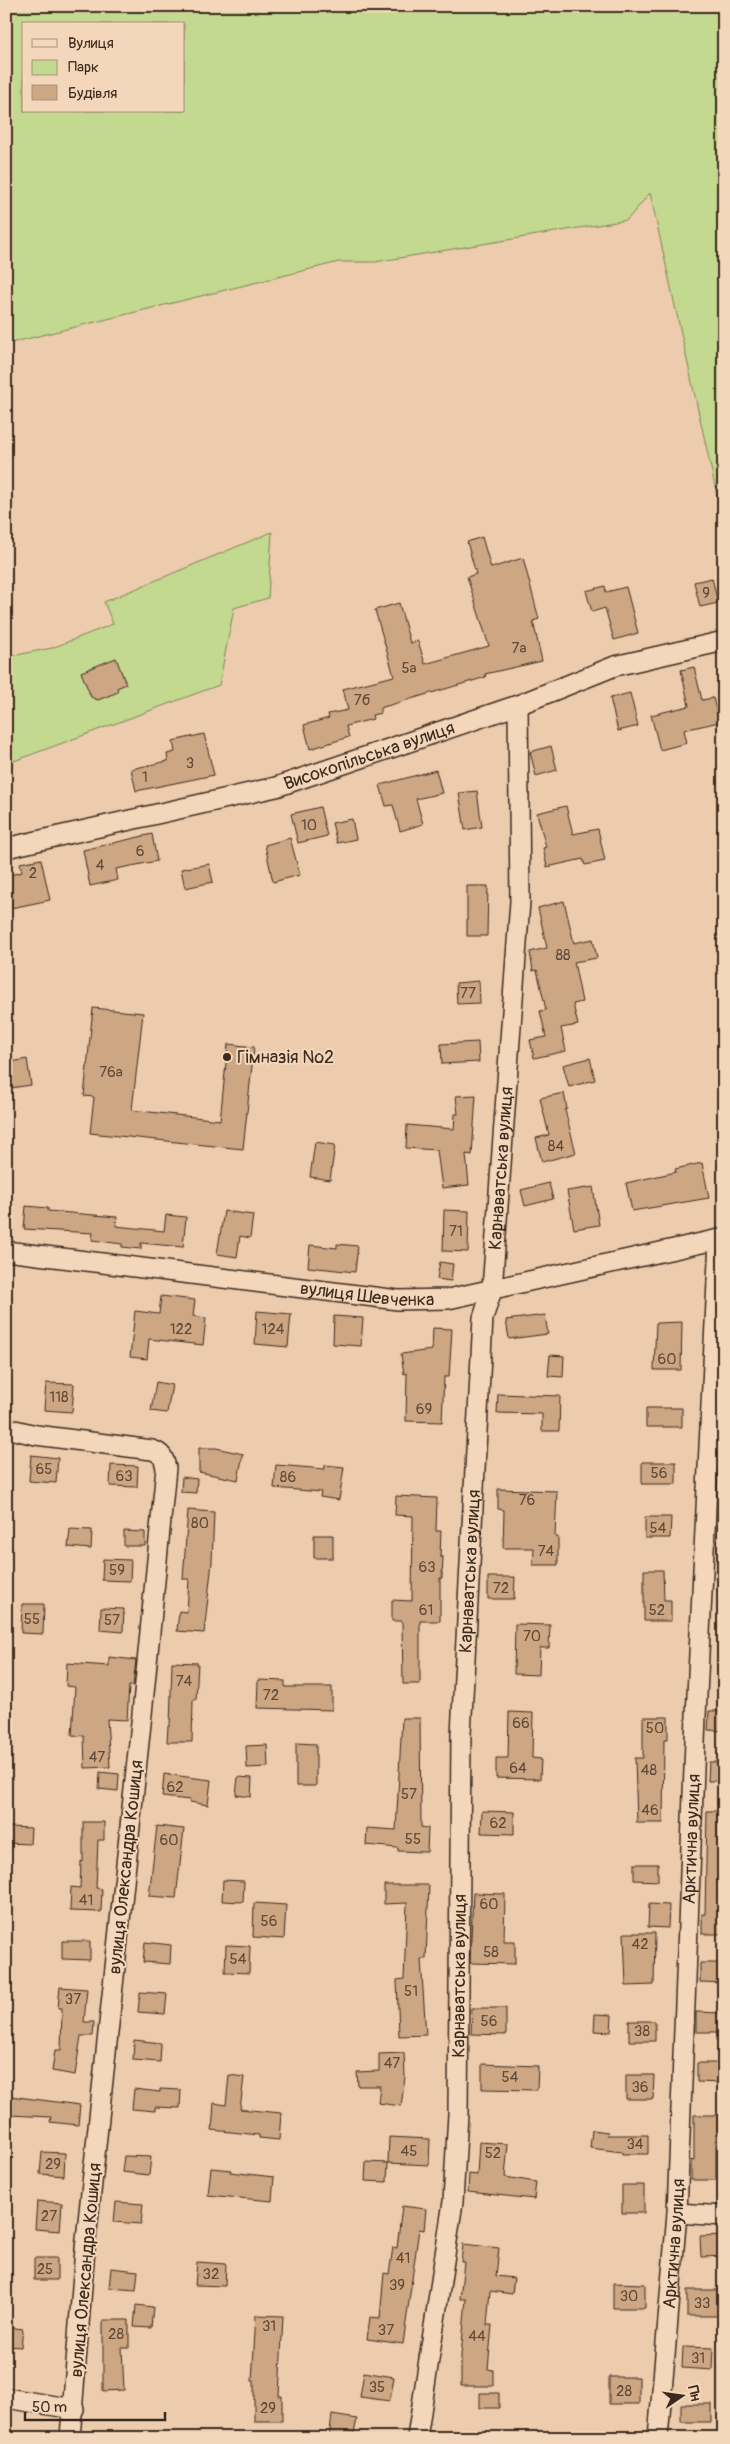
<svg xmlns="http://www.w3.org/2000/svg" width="730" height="2444" font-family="Pangolin,sans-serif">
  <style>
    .green { fill: #c2d98f; stroke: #7e8256; fill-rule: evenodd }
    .building { fill: #cda683; stroke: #3b2a1e }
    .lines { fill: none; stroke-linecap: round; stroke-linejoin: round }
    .minor-casing { stroke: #3b2a1e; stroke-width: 22 }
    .minor { stroke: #f4d7ba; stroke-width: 19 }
    .poi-dot { fill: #3b2a1e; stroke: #f4d7ba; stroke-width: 2 }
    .labels { text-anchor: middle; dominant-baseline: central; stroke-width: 4; stroke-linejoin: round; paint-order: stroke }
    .number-label { font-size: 15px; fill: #604937 }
    .street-label { font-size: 18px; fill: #3b2a1e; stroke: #f4d7ba }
    .poi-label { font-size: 18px; fill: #3b2a1e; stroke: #f4d7ba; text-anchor: start }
  </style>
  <rect width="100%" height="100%" fill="#edccad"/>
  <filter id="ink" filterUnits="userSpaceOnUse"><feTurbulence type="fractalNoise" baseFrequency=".02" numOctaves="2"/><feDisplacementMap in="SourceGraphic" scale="10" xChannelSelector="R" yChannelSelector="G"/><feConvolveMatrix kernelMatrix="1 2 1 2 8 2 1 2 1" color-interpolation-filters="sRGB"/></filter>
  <g filter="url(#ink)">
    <path class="green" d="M6,6H724V527L650,193L627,220L375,262H339L6,344ZM24,24H184V111H24Z
      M272,532L268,598L234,608L219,685L6,764V657L52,648L113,624L104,602Z"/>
    <path class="building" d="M482,537L491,568L523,558L539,619L533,621L542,661L485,674L486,677L380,708L381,713L372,715L373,719L346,726L349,737L310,749L304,725L329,718L328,714L348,710L343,689L394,676L375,610L399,603L410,643L418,641L425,664L489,646L467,577L476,574L467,542Z
      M712,578L718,603L700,607L694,582Z
      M605,586L606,592L626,587L638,633L614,640L605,608L592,612L586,591Z
      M116,658L126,684L117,688L118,692L98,700L91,697L81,672Z
      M694,667L702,700L713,698L719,722L684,730L687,743L660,750L651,715L689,706L681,670Z
      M630,693L638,726L618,731L610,698Z
      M204,734L214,775L136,791L131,769L168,761L167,754L175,752L173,741Z
      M551,746L557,770L536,776L530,752Z
      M436,770L442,793L416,799L423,824L400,831L393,805L386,806L380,785Z
      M477,791L482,827L465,830L459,793Z
      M566,806L573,834L598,829L605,861L585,865L583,859L547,867L543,848L546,847L537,813Z
      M320,807L327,836L298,843L291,814Z
      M352,819L356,839L337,843L332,823Z
      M152,834L157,861L116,869L118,880L90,886L83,850Z
      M290,838L300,875L273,882L265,845Z
      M41,859L50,900L11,908L6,876L22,872L20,863Z
      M209,864L213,882L185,888L181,869Z
      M467,886H488L487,936H467Z
      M564,901L574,943L593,939L597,958L574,962L582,1002L573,1004L578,1025L561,1028L566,1051L534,1058L530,1040L546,1037L540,1011L546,1010L537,970L533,971L530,952L547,948L538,908Z
      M479,981L480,1003L457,1004L456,983Z
      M93,1008L143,1013L132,1110L220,1120L228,1044L254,1047L243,1149L90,1133L94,1097L84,1096Z
      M478,1042L479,1062L442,1064L441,1044Z
      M590,1058L595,1080L569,1087L563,1065Z
      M27,1059L31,1085L11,1088L6,1063Z
      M564,1093L567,1109L565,1110L576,1153L542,1162L536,1138L549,1135L540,1098Z
      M476,1095L472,1155L466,1154L469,1185L442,1188L437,1150L406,1148L407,1125L454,1129L455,1114H458L456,1096Z
      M315,1142L335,1145L330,1180L310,1177Z
      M702,1163L709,1198L632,1211L626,1183L676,1172L675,1169Z
      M549,1183L553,1199L525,1206L521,1190Z
      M593,1187L599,1225L574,1229L567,1191Z
      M26,1206L48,1208V1211L117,1217L116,1226L164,1231L166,1215L186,1217L183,1247L141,1243V1249L122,1247V1244L92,1240L93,1233L24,1229Z
      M444,1210L469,1211L468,1252L443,1251Z
      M224,1211L253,1215L250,1238L240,1236L237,1257L217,1254Z
      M337,1244L358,1246L355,1272L308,1267L310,1245L337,1248Z
      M440,1262L453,1264L451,1281L437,1279Z
      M161,1296L195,1300L193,1316L206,1318L203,1345L149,1339L147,1359L130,1357L135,1311L159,1314Z
      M257,1311L291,1314L288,1347L255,1344Z
      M545,1315L548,1334L509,1339L506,1320Z
      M334,1316L363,1318L361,1346L333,1344Z
      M682,1322L681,1370H654L656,1323Z
      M433,1328L452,1329L449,1377H444L442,1422L406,1421L407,1373L404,1374L401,1354L432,1350Z
      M550,1355L564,1356L563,1377L548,1376Z
      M156,1382L172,1385L167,1413L151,1411Z
      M46,1383L74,1384L72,1412L44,1410Z
      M498,1394L560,1396L559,1431H542V1414L497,1413Z
      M646,1408H682V1427H646Z
      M199,1448H216L243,1454L238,1480L199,1472Z
      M31,1455L58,1458L56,1483L29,1481Z
      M642,1462H676V1484H642Z
      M111,1465L138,1466L137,1487L110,1486Z
      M276,1465L325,1469V1465L344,1467L339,1500L320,1497L321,1492L274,1488Z
      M182,1477L197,1479L196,1493L181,1492Z
      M498,1489L557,1491L555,1537H558V1565H533L534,1548H503L504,1510L498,1509Z
      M396,1496L437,1498L436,1531H441L440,1557H443L442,1578H440V1621H420V1684H403L402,1621H392V1600L412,1601L413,1516L395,1515Z
      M188,1510L214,1512L212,1562L204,1633L177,1631L179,1611L187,1612L189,1579H183Z
      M645,1517H671L670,1538H645Z
      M70,1529L92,1530L91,1549L68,1547Z
      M124,1531L145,1532V1546H124Z
      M314,1535H333V1558H314Z
      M103,1559L131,1560L130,1581L102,1580Z
      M644,1570H663L664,1600H671V1621H644Z
      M488,1577H515L514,1599H488Z
      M22,1604H44L43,1634L21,1633Z
      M101,1608L124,1609L123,1632L100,1630Z
      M515,1624L550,1625L549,1648H540L539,1675L514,1674Z
      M109,1657L136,1660L133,1686H129L127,1720L107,1719L110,1767L85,1768L84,1736L72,1735L75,1687L66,1686L67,1663L109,1666Z
      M172,1662L198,1663L196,1700H193L192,1742H167L168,1726H170Z
      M258,1680L285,1681V1687H332V1710L257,1708Z
      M709,1711H724V1731L708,1730Z
      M509,1712L533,1713L532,1758L541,1759L540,1779L496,1778V1758H508Z
      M643,1717H668V1739H664L663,1823H637L635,1758H643Z
      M402,1718H420L421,1827L428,1828L427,1852L398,1851V1848L366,1845L367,1828L396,1830Z
      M296,1743L316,1744V1786H296Z
      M267,1745L268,1767L247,1768L246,1746Z
      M709,1762H724V1781H708Z
      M100,1772L119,1774L118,1791L99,1789Z
      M164,1774L211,1780L208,1805L190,1802V1800L162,1797Z
      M238,1777L252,1778L251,1797L236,1795Z
      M482,1811L514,1812V1834L481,1833Z
      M707,1811H724V1934H702V1914H705Z
      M83,1822H104V1840H98L96,1888L102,1889L101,1912L70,1911L71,1887L80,1888L81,1861L83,1862Z
      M157,1826L184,1829L176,1898L149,1896Z
      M9,1827L31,1828L30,1844L8,1843Z
      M634,1864H658V1881L634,1880Z
      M223,1880L244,1881L243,1902L222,1901Z
      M384,1885H429L426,1959H421L426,2035L399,2036L397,1980L404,1979L407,1903L384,1904Z
      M473,1893L505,1894L504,1941H515V1964L470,1963Z
      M254,1903L286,1905L284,1939L253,1937Z
      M649,1904L669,1905L668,1928L648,1927Z
      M624,1933H655L654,1985L626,1986Z
      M62,1941H90V1960L62,1959Z
      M145,1942L171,1945L170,1964L143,1962Z
      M226,1945L250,1946L249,1973L225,1972Z
      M700,1963H724V1983L700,1982Z
      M60,1987L87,1989L84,2022H94L93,2036H81L75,2075L52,2071L55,2050H61L62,2008H58Z
      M140,1992L167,1994L165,2014L138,2012Z
      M472,2008H506V2035L471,2034Z
      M696,2012L721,2013V2032H696Z
      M595,2014L612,2015L611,2032L594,2031Z
      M629,2021H655V2041H629Z
      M134,2040L161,2043L160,2062L133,2060Z
      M404,2053L405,2077L401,2106L378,2103L380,2086H358L357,2072L379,2071V2054Z
      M697,2063H722V2083L697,2082Z
      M482,2064L538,2066L537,2090L482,2089Z
      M229,2075L244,2077L240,2109L281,2113L279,2140L259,2138V2135L212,2130L214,2103L226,2105Z
      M626,2075H654L653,2099H626Z
      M134,2089L160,2092V2089L181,2090L180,2108L155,2107V2111L132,2109Z
      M10,2096L80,2105L78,2125L50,2122L51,2117L9,2115Z
      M694,2115H719V2134H716V2180H691V2160L694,2161Z
      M592,2130L608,2132L607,2135H648V2154H622V2152L590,2148Z
      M389,2137L430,2139L429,2165L388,2163Z
      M479,2142L508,2144L505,2177L536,2182L534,2199L468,2192L469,2174L477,2175Z
      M42,2152L65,2153L64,2176L40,2174Z
      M124,2156L151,2157L149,2175L122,2172Z
      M366,2162L388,2163L387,2182L365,2181Z
      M211,2168L231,2170L230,2172L274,2177L272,2201L208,2195Z
      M622,2185H644V2213H622Z
      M37,2201L62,2203L60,2231L35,2229Z
      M116,2202L143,2204L141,2224L114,2222Z
      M402,2206L426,2209L424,2230L419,2229L403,2344L367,2339L370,2317L380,2318L384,2273L389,2274L393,2247L397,2248Z
      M724,2235V2256L701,2257L700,2236Z
      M463,2244L499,2248L496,2276L514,2278L512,2294L490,2291L487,2325H492L488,2369L493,2370V2386H461V2355L466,2299H460L464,2262H461Z
      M34,2258H57V2280H34Z
      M197,2262L226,2264L225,2286L195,2285Z
      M111,2268L138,2271L136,2290L109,2288Z
      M613,2283L645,2284V2308H613Z
      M687,2290H718V2300H724V2316H687Z
      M136,2305L153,2307L151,2328L134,2327Z
      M256,2315L283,2316L279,2396H282V2421H254V2381H252Z
      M103,2320H129V2348H122L124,2390L103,2391Z
      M6,2327L23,2329L21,2347L6,2346Z
      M683,2347L713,2348L712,2370L682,2368Z
      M364,2372L394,2377L390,2401L360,2397Z
      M609,2377H639V2404H609Z
      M480,2393H499V2408H480Z
      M681,2404H711V2422H681Z
      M332,2415L357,2419L353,2438H329Z"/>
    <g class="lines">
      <defs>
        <g id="minor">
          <path id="s1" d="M6,848L276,787L518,705L615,666L724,641"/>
          <path id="s2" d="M6,1251L398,1300L448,1299L724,1238"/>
          <path d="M6,1428L36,1435L152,1450C162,1453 164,1458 166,1468L142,1714L85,2249L70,2438"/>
          <path d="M677,2213L724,2216"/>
          <path d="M6,2398L74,2409"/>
          <path id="s3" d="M417,2438L453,2202L458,2114L461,1734L483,1318L492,1290L520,901L518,705"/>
          <path id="s4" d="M658,2438L677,2213L696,1716L719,1240"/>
        </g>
      </defs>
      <use href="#minor" class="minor-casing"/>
      <use href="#minor" class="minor"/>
    </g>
  </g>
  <circle class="poi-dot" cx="227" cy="1057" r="5"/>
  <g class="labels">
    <g class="number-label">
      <text x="706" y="593">9</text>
      <text x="519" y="648">7а</text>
      <text x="409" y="668">5а</text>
      <text x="362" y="700">7б</text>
      <text x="190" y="763">3</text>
      <text x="145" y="777">1</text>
      <text x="309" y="825">10</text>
      <text x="140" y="851">6</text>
      <text x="100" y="865">4</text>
      <text x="33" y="873">2</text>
      <text x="563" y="955">88</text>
      <text x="468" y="993">77</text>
      <text x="111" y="1072">76а</text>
      <text x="556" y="1146">84</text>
      <text x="456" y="1231">71</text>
      <text x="181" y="1329">122</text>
      <text x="273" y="1329">124</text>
      <text x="667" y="1359">60</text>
      <text x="59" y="1397">118</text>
      <text x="424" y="1409">69</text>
      <text x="44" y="1469">65</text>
      <text x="659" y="1473">56</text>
      <text x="124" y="1476">63</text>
      <text x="288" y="1477">86</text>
      <text x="527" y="1500">76</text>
      <text x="200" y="1523">80</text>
      <text x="658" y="1528">54</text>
      <text x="546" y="1551">74</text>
      <text x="427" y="1567">63</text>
      <text x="117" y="1570">59</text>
      <text x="501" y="1588">72</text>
      <text x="426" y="1610">61</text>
      <text x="657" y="1610">52</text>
      <text x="32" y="1619">55</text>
      <text x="112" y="1620">57</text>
      <text x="532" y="1636">70</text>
      <text x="184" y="1681">74</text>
      <text x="271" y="1695">72</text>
      <text x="521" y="1723">66</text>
      <text x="655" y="1728">50</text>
      <text x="97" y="1757">47</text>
      <text x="518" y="1768">64</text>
      <text x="649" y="1770">48</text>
      <text x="175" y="1787">62</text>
      <text x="409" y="1794">57</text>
      <text x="650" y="1810">46</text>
      <text x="498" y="1823">62</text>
      <text x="413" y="1839">55</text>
      <text x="169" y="1840">60</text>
      <text x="86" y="1900">41</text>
      <text x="489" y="1904">60</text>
      <text x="269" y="1921">56</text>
      <text x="640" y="1944">42</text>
      <text x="491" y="1952">58</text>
      <text x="238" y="1959">54</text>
      <text x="411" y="1991">51</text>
      <text x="73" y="1999">37</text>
      <text x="489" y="2021">56</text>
      <text x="642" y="2031">38</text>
      <text x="392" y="2063">47</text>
      <text x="510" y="2077">54</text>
      <text x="640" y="2087">36</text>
      <text x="635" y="2144">34</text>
      <text x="409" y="2151">45</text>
      <text x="493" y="2153">52</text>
      <text x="53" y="2164">29</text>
      <text x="49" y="2216">27</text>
      <text x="403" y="2258">41</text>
      <text x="45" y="2269">25</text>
      <text x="211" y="2274">32</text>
      <text x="397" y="2285">39</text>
      <text x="629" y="2296">30</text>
      <text x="702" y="2303">33</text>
      <text x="269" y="2326">31</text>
      <text x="386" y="2330">37</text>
      <text x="116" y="2334">28</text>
      <text x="477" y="2336">44</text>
      <text x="698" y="2358">31</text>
      <text x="377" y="2387">35</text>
      <text x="624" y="2391">28</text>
      <text x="268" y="2408">29</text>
    </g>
    <g class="street-label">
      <text stroke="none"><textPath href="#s1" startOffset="375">Високопільська вулиця</textPath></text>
      <text stroke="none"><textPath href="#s3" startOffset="1275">Карнаватська вулиця</textPath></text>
      <text stroke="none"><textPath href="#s2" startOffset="364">вулиця Шевченка</textPath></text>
      <text stroke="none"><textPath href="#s3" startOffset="870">Карнаватська вулиця</textPath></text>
      <text stroke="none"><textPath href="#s4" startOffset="600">Арктична вулиця</textPath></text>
      <text transform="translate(126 1867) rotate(-84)">вулиця Олександра Кошиця</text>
      <text stroke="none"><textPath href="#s3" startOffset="465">Карнаватська вулиця</textPath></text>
      <text stroke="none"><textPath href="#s4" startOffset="195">Арктична вулиця</textPath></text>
      <text transform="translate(86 2270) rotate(-85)">вулиця Олександра Кошиця</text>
    </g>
    <g class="poi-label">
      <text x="237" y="1057">Гімназія №2</text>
    </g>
  </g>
  <rect width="730" height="2444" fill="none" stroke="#f4d7ba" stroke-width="25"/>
  <rect x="12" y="12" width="705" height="2419" fill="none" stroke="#3b2a1e" stroke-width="2" filter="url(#ink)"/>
  <rect x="22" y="22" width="162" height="90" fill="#f4d7ba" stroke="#aa927c"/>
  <rect x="32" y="39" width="25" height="8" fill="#f4d7ba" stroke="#aa927c"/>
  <text x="68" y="48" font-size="15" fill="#3b2a1e">Вулиця</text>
  <rect x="32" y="60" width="25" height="15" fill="#c2d98f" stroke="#aa927c"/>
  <text x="68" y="72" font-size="15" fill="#3b2a1e">Парк</text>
  <rect x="32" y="85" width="25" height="15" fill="#cda683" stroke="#aa927c"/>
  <text x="68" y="98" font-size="15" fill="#3b2a1e">Будівля</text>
  <g transform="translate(682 2396) rotate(77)" stroke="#f4d7ba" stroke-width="4" paint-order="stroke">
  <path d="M0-4L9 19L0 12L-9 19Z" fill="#3b2a1e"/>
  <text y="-8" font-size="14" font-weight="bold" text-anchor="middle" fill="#3b2a1e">Пн</text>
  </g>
  <path d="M25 2412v8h140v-8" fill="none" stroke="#3b2a1e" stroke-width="2.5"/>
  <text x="32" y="2412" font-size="15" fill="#3b2a1e" stroke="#f4d7ba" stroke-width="4" paint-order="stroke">50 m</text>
</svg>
